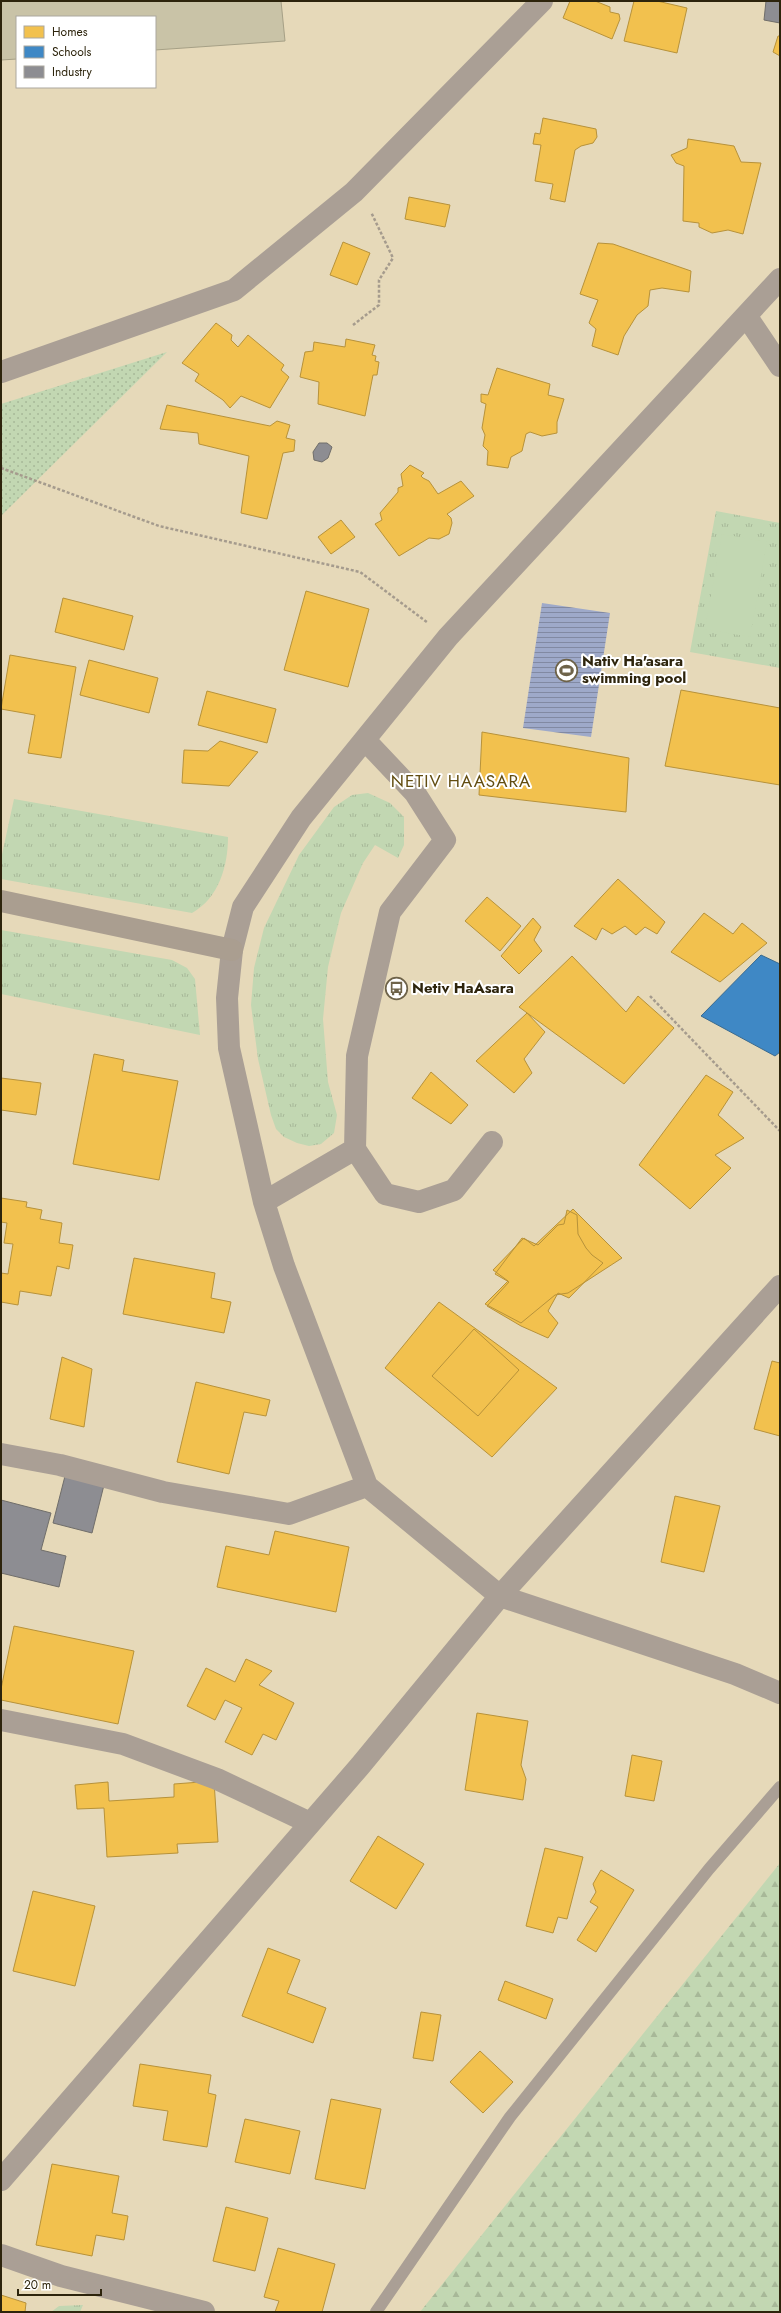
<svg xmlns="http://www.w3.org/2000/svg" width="781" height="2313" font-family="Jost,sans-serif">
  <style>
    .grass { fill: url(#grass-dots) }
    .forest { fill: url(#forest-firs) }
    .park { fill: url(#park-tufts) }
    .garden { fill: #c2d7b2 }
    .water { fill: url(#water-rules) }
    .homes { fill: #f2c14e; stroke: #b7923a }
    .schools { fill: #3f88c5; stroke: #3a6a8e }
    .industry { fill: #8d8d92; stroke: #706e6a }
    .building { fill: #c9c3a7; stroke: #a6a086 }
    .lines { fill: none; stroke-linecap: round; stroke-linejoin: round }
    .path { stroke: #a59b8d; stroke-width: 2.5; stroke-dasharray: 3 2; stroke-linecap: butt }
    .lane { stroke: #aa9f95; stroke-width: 12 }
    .street { stroke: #aa9f95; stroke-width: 22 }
    .secondary { stroke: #aa9e90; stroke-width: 22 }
    .labels { text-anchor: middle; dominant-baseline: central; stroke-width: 4; stroke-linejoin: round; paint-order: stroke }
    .poi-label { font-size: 15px; font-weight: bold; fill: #2d240c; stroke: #fff; text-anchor: start }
    .quarter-label { font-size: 17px; letter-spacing: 1px; fill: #624d11; stroke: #fff }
  </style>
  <defs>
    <pattern id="grass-dots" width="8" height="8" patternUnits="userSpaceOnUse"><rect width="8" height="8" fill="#c2d7b2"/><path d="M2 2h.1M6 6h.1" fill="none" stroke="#a7b898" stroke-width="1.8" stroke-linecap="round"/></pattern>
    <pattern id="forest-firs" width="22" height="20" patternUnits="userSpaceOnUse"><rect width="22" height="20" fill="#c2d7b2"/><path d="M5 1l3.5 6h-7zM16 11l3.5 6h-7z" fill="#a7b898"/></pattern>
    <pattern id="park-tufts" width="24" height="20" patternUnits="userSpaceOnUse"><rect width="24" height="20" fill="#c2d7b2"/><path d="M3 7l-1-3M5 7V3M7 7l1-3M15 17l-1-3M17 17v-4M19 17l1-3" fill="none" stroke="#a7b898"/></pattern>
    <pattern id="water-rules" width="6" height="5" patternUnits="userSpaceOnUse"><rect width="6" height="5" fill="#9ea9c9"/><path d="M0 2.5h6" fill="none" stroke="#8189a2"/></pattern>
  </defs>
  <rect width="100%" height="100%" fill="#e6d9b9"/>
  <path class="grass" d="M167,352L1,516V404Z"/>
  <path class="forest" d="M780,1863V2312H420Z"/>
  <path class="park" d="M716,511L780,523V668L690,652Z
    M368,793L390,803L404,817V845L398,858L375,845L363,863L341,913L328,967L323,1019L328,1082L337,1115L334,1133L321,1144L309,1146L297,1143L284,1137L276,1129L271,1115L258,1059L251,1005L254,968L264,928L299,855L334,807L352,795Z
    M14,799L228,837C228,866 219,898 192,913L1,879V859Z
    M1,930L172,960L187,968L195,979L200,1035L1,994Z
    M83,2305L80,2312H51L59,2306Z"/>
  <path class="garden" d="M722,534L767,542L750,637L705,629Z"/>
  <path class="water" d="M542,603L610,613L591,737L523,728Z"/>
  <path class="homes" d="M570,1H595L610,7V12L619,14L620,19L612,39L563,18Z
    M634,1H657L687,8L677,53L624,41Z
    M778,36H780V56L773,52Z
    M543,118L596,129L597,137L593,143L581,146L575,150L565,202L550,199L553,184L535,181L541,145L533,144L535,133L540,134Z
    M688,139L734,146L741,162L761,163L743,234L728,230L712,233L699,227V223L683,221L684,166L676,163L671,155L687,148Z
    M409,197L450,205L445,227L405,219Z
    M343,242L370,253L357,285L330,275Z
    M598,243L613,244L691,271L689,292L662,288L650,290L648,306L637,315L624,336L618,355L592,346L596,329L589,323L598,300L580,294Z
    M216,323L232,335L231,340L238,347L248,335L284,365L281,370L289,377L270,408L241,396L230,408L223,400L195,381L199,374L182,363Z
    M346,339L375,345L372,355L376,356L375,361L379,362L377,375H373L365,416L318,404L319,382L300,377L305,352L313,351L314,342L345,347Z
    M497,368L550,384L548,395L564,399L557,422V433L542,436L530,432L526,434L522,451L511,457L508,468L487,465L488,451L483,446L485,435L482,428L486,404L481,402V394L488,395Z
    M167,405L270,426L277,421L290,425L286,438L295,440L294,451L283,453L267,519L241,513L249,456L199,444L198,433L160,429Z
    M410,465L424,473L421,476L423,478L429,481L438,494L461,481L474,496L447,514L451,518L452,523L449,534L439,539L429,538L399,556L375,524L382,520L380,513L398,492V488L403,486L401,474Z
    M341,520L355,537L331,554L318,537Z
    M306,591L369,609L348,687L284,670Z
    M63,598L133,616L124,650L55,632Z
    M10,655L76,667L61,758L28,753L35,715L1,709Z
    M89,660L158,678L149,713L80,695Z
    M681,690L780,708V785L665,766Z
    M207,691L276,709L267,743L198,725Z
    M482,732L629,758L626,812L479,795Z
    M220,741L258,752L229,786L182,783L184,750L208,751Z
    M618,879L665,922L657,934L645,927L636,935L625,926L612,934L602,928L596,940L574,926Z
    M487,897L521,926L500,951L465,921Z
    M704,913L733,934L742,923L767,943L720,982L671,952Z
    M533,918L541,927L534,940L542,951L519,974L501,956Z
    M572,956L626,1012L638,996L674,1028L624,1084L519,1007Z
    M527,1013L545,1032L524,1059L532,1073L514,1093L476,1061Z
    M94,1054L124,1060L122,1071L178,1081L159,1180L73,1164Z
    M431,1072L468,1105L451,1124L412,1098Z
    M706,1075L733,1092L718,1115L744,1138L715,1155L731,1168L690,1209L639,1165Z
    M1,1078L41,1083L36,1115L1,1110Z
    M1,1198L27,1202L26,1207L42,1210L40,1219L62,1223L59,1243L73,1245L69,1269L57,1266L51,1296L20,1291L18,1305L1,1302V1273L8,1274L13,1244L4,1243L7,1223L1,1222Z
    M573,1209L622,1258L568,1293L555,1295L521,1323L485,1304L508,1281L493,1270L524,1238L534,1246Z
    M567,1210L577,1215L578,1234L586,1248L592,1255L603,1263L569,1298L558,1293L548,1311L558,1323L548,1338L521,1326L487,1306L509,1282L495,1274L522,1238L538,1245L558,1225L564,1224Z
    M134,1258L215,1273L211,1298L231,1302L224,1333L123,1314Z
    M439,1302L557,1388L492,1457L385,1368Z
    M474,1329L519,1370L478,1416L432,1376Z
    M62,1357L92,1369L84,1427L50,1419Z
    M772,1361L780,1363V1436L754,1429Z
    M196,1382L270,1400L266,1416L244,1412L229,1474L177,1462Z
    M675,1496L720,1506L704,1572L661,1562Z
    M275,1531L349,1547L336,1612L217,1587L226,1546L269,1555Z
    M14,1626L134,1651L118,1724L1,1700V1689Z
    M246,1659L272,1671L259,1685L294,1703L276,1740L263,1734L252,1755L225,1742L242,1708L225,1700L215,1720L187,1706L206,1668L235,1682Z
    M477,1713L528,1721L521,1765L526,1779L523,1800L465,1790Z
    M632,1755L662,1761L654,1801L625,1796Z
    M214,1781L218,1842L177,1844L178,1853L107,1857L104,1808L77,1809L75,1785L108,1782L109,1801L174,1797V1784Z
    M378,1836L424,1864L396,1909L350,1881Z
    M545,1848L583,1857L567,1919L558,1917L553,1933L526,1926Z
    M601,1870L634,1890L596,1952L577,1940L598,1907L590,1902L596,1892L593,1884Z
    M33,1891L95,1906L75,1986L13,1971Z
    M268,1948L300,1960L287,1993L326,2008L313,2043L242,2016Z
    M505,1981L553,1999L546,2019L498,2000Z
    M421,2012L441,2015L433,2061L413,2058Z
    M480,2051L513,2082L483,2113L450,2082Z
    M140,2064L211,2075L208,2093L216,2095L207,2147L163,2140L168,2111L133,2106Z
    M331,2099L381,2109L365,2189L315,2179Z
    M245,2119L300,2131L290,2174L235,2162Z
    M52,2164L119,2176L112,2213L128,2216L124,2240L96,2235L92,2256L36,2245Z
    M226,2207L268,2218L255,2271L213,2261Z
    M278,2248L335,2264L322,2312H275L279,2301L264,2297Z
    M1,2295L26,2303L25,2312H1Z"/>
  <path class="schools" d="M761,955L780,964V1052L775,1056L701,1016Z"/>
  <path class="industry" d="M766,1H780V23L764,20Z
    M319,443H327L332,447L328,458L322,462L314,460L313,452Z
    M65,1476L104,1485L92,1533L53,1523Z
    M1,1500L51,1513L41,1550L66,1556L59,1587L1,1573Z"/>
  <path class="building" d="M1,1H281L285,41L155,50V17H17V59L1,60Z"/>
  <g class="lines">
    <path class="path" d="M353,325L379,305V280L393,258L371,212
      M1,468L159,526L360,572L428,623
      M650,996L780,1131"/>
    <path class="lane" d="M376,2312L510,2117L709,1869L780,1787"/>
    <path class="street" d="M780,279L448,637L301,818L243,907L232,950L227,998L229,1048L264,1202L284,1266L367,1486L500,1596L735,1674L780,1693
      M747,317L780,366
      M1,372L234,290L354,192L542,1
      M365,740L415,793L445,840L390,912L357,1056L355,1149L385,1194L419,1202L454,1190L492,1142
      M264,1202L355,1149
      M1,1454L60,1465L163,1492L289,1514L367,1486
      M1,1720L123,1744L217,1779L310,1823
      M1,2180L360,1766L500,1596L780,1286
      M1,2255L61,2276L204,2312"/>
    <path class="secondary" d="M1,901L232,950"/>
  </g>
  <defs>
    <symbol id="stadium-ring" viewBox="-11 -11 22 22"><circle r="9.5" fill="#fff" stroke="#6e6349" stroke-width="1.5"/><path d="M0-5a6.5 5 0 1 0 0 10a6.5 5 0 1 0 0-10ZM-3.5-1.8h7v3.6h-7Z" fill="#6e6349"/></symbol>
    <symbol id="bus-ring" viewBox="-11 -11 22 22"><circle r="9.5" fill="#fff" stroke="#6e6349" stroke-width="1.5"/><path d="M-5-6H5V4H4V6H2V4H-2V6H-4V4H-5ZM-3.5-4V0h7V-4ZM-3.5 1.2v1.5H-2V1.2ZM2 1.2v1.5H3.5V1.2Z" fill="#6e6349"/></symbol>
  </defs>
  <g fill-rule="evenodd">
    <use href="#stadium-ring" x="554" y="658" width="25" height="25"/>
    <use href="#bus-ring" x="384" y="976" width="25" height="25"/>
  </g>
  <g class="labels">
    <g class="poi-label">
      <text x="582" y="661">Nativ Ha'asara<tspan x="582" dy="17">swimming pool</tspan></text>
      <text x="412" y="988">Netiv HaAsara</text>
    </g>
    <g class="quarter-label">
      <text x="461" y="781">NETIV HAASARA</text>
    </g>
  </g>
  <rect width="781" height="2313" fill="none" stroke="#2d240c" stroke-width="4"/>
  <rect x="16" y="16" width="140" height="72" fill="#ffffff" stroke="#aba79e"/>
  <rect x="24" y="26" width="20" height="12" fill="#f2c14e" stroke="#aba79e"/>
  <text x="52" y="36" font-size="12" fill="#2d240c">Homes</text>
  <rect x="24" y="46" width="20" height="12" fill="#3f88c5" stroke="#aba79e"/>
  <text x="52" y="56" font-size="12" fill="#2d240c">Schools</text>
  <rect x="24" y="66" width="20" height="12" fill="#8d8d92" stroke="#aba79e"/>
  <text x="52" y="76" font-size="12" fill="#2d240c">Industry</text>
  <path d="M18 2289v6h83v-6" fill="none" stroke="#2d240c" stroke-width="2"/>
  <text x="24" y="2289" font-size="12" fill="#2d240c" stroke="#ffffff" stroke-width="3" paint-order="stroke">20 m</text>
</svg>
